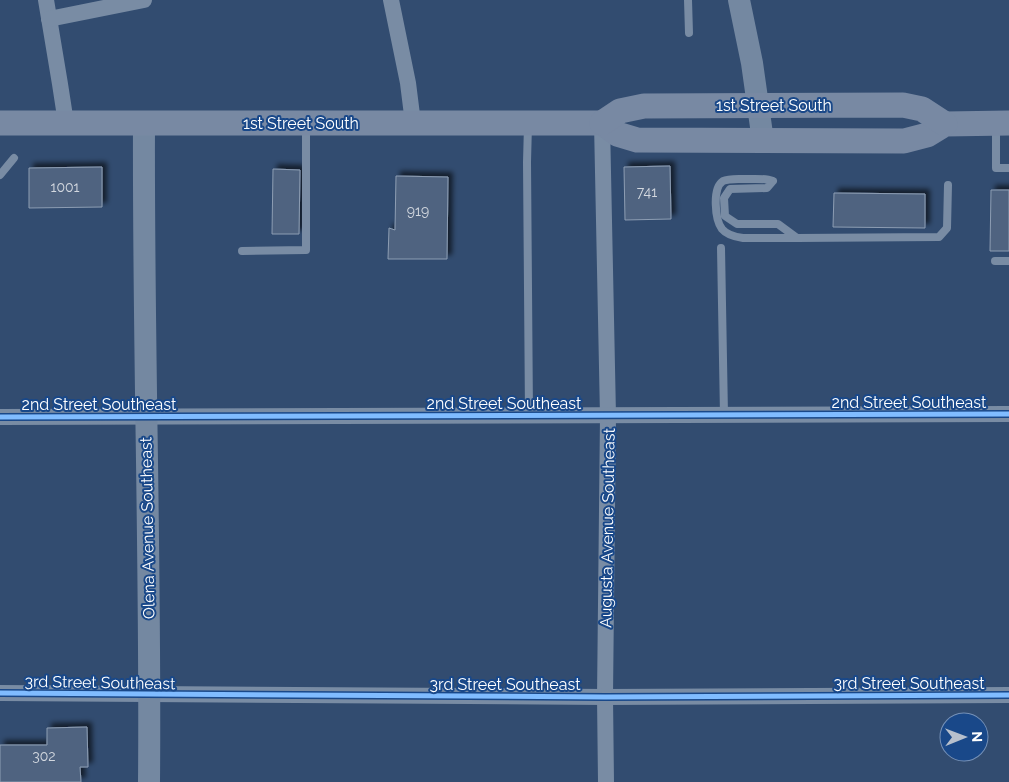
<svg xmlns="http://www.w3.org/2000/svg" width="1009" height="782" font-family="Raleway,sans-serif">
<defs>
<filter id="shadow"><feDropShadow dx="4.5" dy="-4.5" stdDeviation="2.5" flood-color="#0009"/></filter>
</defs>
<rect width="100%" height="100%" fill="#324c70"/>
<g fill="#4f6480" stroke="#8d9db3" filter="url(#shadow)">
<path d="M670 166 671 219 625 220 624 167Z"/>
<path d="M102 167V207L29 208V168Z"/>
<path d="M273 169 300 170 299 234H272Z"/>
<path d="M396 176 448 177 447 259H388L389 228 395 230Z"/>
<path d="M991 190H1009V251H990Z"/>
<path d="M834 193 925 194V228L833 227Z"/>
<path d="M87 727 88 767H80L81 782H0V745H47V728Z"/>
</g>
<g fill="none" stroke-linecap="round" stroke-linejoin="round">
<g stroke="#798ca4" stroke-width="8">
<path d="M688 0 689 33"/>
<path d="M528 125 527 162 529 415"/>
<path d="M996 127V168H1009"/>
<path d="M0 175 14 158"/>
<path d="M797 238H743C735 237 727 235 722 229 715 220 712 188 723 181 729 178 740 179 746 179 756 179 765 178 773 181L767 188 730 189 724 198 725 216 737 224H778L797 238 939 237 947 228 948 185"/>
<path d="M721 248 724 415"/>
<path d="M242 251 306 250V126"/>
<path d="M995 261H1009"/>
</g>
<g stroke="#798ca4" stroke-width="16">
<path d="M46 0 60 84 66 123"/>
<path d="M391 0 408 83 413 123"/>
<path d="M49 19 144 0"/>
<path d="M602 123 608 416 605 697 606 782"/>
<path d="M0 417 1009 414"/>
<path d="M0 693 605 697 1009 695"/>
</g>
<g stroke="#7488a1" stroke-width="22">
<path d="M739 0 752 63 763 141"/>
<path d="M144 123C143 343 151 562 149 782"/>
</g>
<g stroke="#7889a3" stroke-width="25">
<path d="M0 123H602L617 134 637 140 904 141 927 135 945 124 1009 123"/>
<path d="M602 123 620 111 644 106 903 105 922 109 945 124"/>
</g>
<g stroke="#194889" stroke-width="8">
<g id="cycleway">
<path d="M0 417 1009 414"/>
<path d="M0 693 605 697 1009 695"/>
</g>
</g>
<use href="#cycleway" stroke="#80bcff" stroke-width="5"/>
</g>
<g text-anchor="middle" stroke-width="4" stroke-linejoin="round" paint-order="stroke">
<g font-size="14" fill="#d3d8df">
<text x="65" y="192">1001</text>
<text x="647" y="197">741</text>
<text x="418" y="216">919</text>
<text x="44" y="761">302</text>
</g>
<g font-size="16" fill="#fff" stroke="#194889">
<text x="774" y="111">1st Street South</text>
<text x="301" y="129">1st Street South</text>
<text x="909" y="408">2nd Street Southeast</text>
<text x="504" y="409">2nd Street Southeast</text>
<text x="99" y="410">2nd Street Southeast</text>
<text transform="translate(147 528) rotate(-91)" y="6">Olena Avenue Southeast</text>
<text transform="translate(607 528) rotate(-89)" y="6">Augusta Avenue Southeast</text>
<text transform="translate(100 682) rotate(1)" y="6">3rd Street Southeast</text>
<text x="909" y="689">3rd Street Southeast</text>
<text x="505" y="690">3rd Street Southeast</text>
</g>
</g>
<g transform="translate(964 737) rotate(89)"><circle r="24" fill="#194889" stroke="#7591b8"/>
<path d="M0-4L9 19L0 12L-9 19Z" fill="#b7c0cd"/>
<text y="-8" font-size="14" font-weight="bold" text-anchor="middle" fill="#ffffff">N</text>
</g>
</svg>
